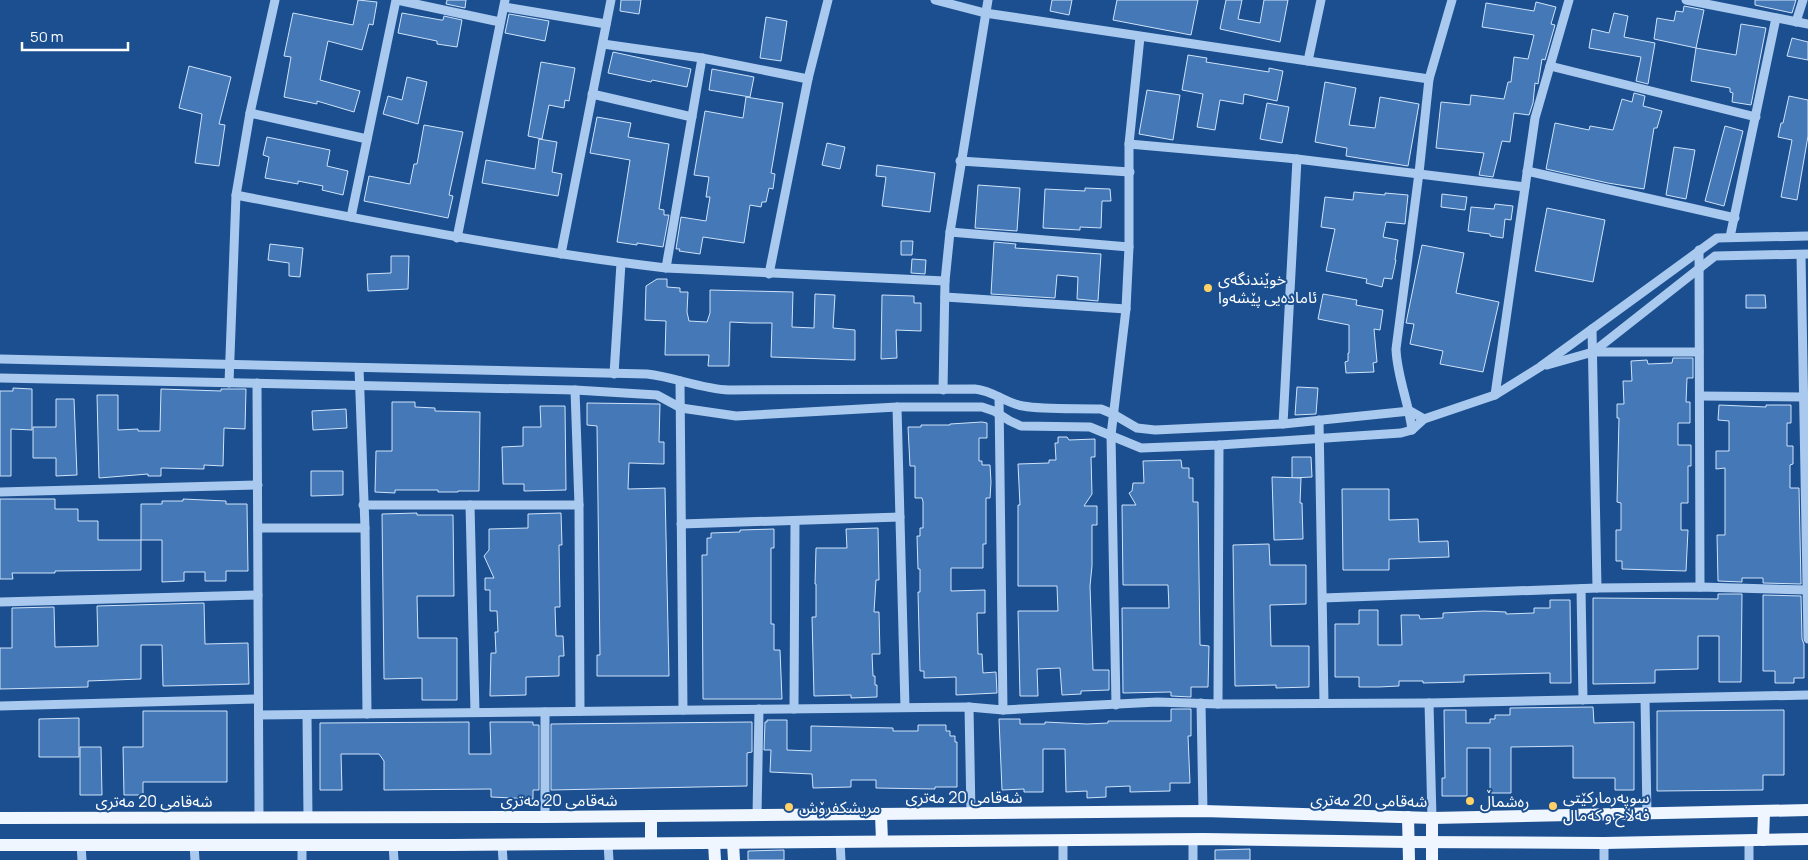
<svg xmlns="http://www.w3.org/2000/svg" width="1808" height="860" font-family="Manrope,'Noto Sans Arabic',sans-serif">
<rect width="100%" height="100%" fill="#1b4f8f"/>
<g fill="#4478b7" stroke="#cfe3fa">
<path d="M358 0 377 2 373 25 369 24 362 50 328 41 320 80 360 91 354 112 317 101V104L284 97 291 57 284 56 293 13 353 25Z"/>
<path d="M447 0H466L465 8 446 4Z"/>
<path d="M621 0H641L639 14 620 11Z"/>
<path d="M1052 0H1072L1069 15 1050 11Z"/>
<path d="M1117 0H1198L1191 35 1113 20Z"/>
<path d="M1226 0H1242L1238 19 1260 23 1264 0H1288L1280 42 1220 29Z"/>
<path d="M1755 0H1796L1792 13 1755 5Z"/>
<path d="M1536 2 1556 7 1551 24 1555 25 1545 60 1542 59 1538 84 1535 83 1533 103 1529 115 1514 113 1510 142 1502 141 1493 177 1479 175 1484 153 1436 148 1441 102 1470 105 1471 95 1504 99 1508 82H1511L1514 57 1528 59 1534 35 1482 27 1486 3 1534 11Z"/>
<path d="M1684 6 1704 10 1696 48 1736 55 1741 24 1766 28 1751 105 1732 102 1733 93 1730 92V88L1691 81 1696 48 1654 39 1657 18 1674 21 1676 11 1683 12Z"/>
<path d="M402 13 441 20H443L444 16 462 20 457 47 437 44V41L398 33Z"/>
<path d="M1614 13 1628 16 1624 37 1655 43 1648 84 1636 81 1641 57 1589 48 1592 29 1609 33Z"/>
<path d="M509 14 549 21 545 41 505 33Z"/>
<path d="M766 17 787 21 781 61 760 58Z"/>
<path d="M1792 38 1808 42V60L1787 56Z"/>
<path d="M613 52 691 69 687 87 652 80 651 82 608 73Z"/>
<path d="M1188 55 1207 58 1206 62 1269 72V68L1283 71 1277 101 1244 94 1243 104 1220 100 1215 130 1197 127 1203 94 1182 90Z"/>
<path d="M541 62 575 68 569 101 565 100 564 108 549 105 542 139 528 136Z"/>
<path d="M189 66 231 77 219 124 225 125 219 166 195 163 202 114 179 108Z"/>
<path d="M712 69 754 77 750 97 709 90Z"/>
<path d="M407 77 427 82 418 124 383 114 388 96 402 100Z"/>
<path d="M1325 82 1356 88 1349 125 1375 128 1380 97 1419 104 1408 166 1346 156 1347 148 1315 142Z"/>
<path d="M1147 90 1180 95 1173 140 1139 134Z"/>
<path d="M1634 93 1645 96 1643 106 1662 111 1657 128H1654L1644 189 1608 183 1546 169 1555 123 1589 130 1590 126 1613 130 1622 99 1632 102Z"/>
<path d="M1789 96 1808 100V136L1797 200 1781 197 1792 140 1778 137 1781 123H1783Z"/>
<path d="M746 97 783 103 771 173 775 174 773 189 769 188 766 202H762L761 207 750 205 744 243 703 237 700 254 679 251 680 249H676L681 217 706 221 710 197H706L709 177 694 175 705 111 743 118Z"/>
<path d="M1267 103 1289 107 1282 143 1260 139Z"/>
<path d="M597 117 631 123 628 137 669 144 659 209 664 210V215H669L663 247 637 243V245L617 242 630 160 590 153Z"/>
<path d="M424 125 463 132 449 195 453 196 448 218 364 201 369 176 410 184 414 164H417Z"/>
<path d="M1725 126 1743 131 1724 206 1705 201Z"/>
<path d="M267 137 330 150 327 166 348 171 343 195 322 190 323 186 298 181V184L265 178 269 157 263 155Z"/>
<path d="M539 139 557 142 552 172 562 174 558 196 482 183 486 160 535 169Z"/>
<path d="M827 143 845 147 840 169 822 165Z"/>
<path d="M1674 147 1695 150 1686 199 1666 195Z"/>
<path d="M877 165 935 173 930 212 882 206 886 177 876 176Z"/>
<path d="M978 185 1020 188 1017 231 975 228Z"/>
<path d="M1085 188 1110 189 1111 201H1102L1101 228 1080 227V230L1043 228 1045 189 1085 191Z"/>
<path d="M1354 192 1385 195V193L1408 195 1405 224 1386 222 1383 237 1398 240 1395 260H1396L1392 279 1384 278 1382 287 1366 283 1367 279 1326 271 1335 229 1321 227 1325 197 1353 200Z"/>
<path d="M1442 194 1467 197 1465 210 1441 207Z"/>
<path d="M1495 204 1513 206 1511 220 1505 219 1503 238 1490 236V234L1468 231 1471 207 1494 209Z"/>
<path d="M1547 208 1605 220 1593 282 1535 271Z"/>
<path d="M901 241H913L912 255H901Z"/>
<path d="M994 242 1016 244 1015 248 1101 254 1098 301 1077 299 1078 277 1057 275 1055 298 991 294Z"/>
<path d="M270 244 303 248 300 277 289 276V263L268 260Z"/>
<path d="M1422 245 1464 253 1456 293 1499 302 1483 372 1440 364 1443 351 1410 344 1414 324 1406 323Z"/>
<path d="M391 256H409L408 289 368 291 367 274 391 273Z"/>
<path d="M912 259 926 260 925 274 911 273Z"/>
<path d="M657 279H667V287L680 288V292H688L687 312 689 321 707 322 710 313V290L793 292 792 327 814 328 815 294 835 295 833 328 855 330V360L771 357 772 323H751L730 322 729 366H708L709 355H665L666 321 645 320 646 286Z"/>
<path d="M1323 294 1357 300 1356 305 1383 310 1380 330 1374 329 1377 362 1373 363 1374 372 1346 373 1345 362 1348 361V353H1349V325L1318 319Z"/>
<path d="M882 295 914 296V303H921V331L896 330 897 358 881 359Z"/>
<path d="M1746 295H1765L1766 308H1746Z"/>
<path d="M1673 358H1693V378H1687L1686 402H1690V423H1678V445H1691V466H1688V503H1681V530H1688L1686 571 1622 569V561H1616V530H1621V503L1617 502 1619 418H1617V404H1624L1623 381H1632L1631 361 1647 360 1648 364 1672 363Z"/>
<path d="M1297 387 1318 388 1316 414 1295 415Z"/>
<path d="M13 388 32 389V430L11 429V476H0V391H13Z"/>
<path d="M161 389 221 391V389H246L245 429 224 428 223 466 204 465V469L161 468V476H148V474L99 478 97 395H118V430L138 429V431H160Z"/>
<path d="M56 399H74L77 475 56 476V458H33V427H56Z"/>
<path d="M392 402H415V407L435 408V411L480 412 479 491H458V492H438V490H395V493L375 492 376 451H392Z"/>
<path d="M587 403 660 404 659 442H664V464L629 463 628 489 665 488 669 676H597V655H600L597 426 587 425Z"/>
<path d="M1719 405 1766 407V405H1791V423H1787V446H1793V464L1790 465V488H1799L1801 584 1763 583V578H1742V582L1718 581 1717 535H1725V468L1716 469V451H1729V421L1718 420Z"/>
<path d="M540 406H565L566 490 524 491V484H503L502 447 523 446V427H541Z"/>
<path d="M346 409 347 428 313 430 312 411Z"/>
<path d="M982 422 987 423V438H979V461H982V465H990L991 482 990 498H986V544H983V568H951V591L985 590V613H977L978 654H982L983 673 996 672 997 693 956 695V677L924 678V671H920L918 592H920V569H918L917 536H920V528H923V502L922 498H915V466H910L908 427H921V425H950V424Z"/>
<path d="M1058 437H1067L1069 440 1095 439V457H1091L1092 494 1084 506H1097V525H1092V566L1090 586 1093 670H1109V690L1081 691V694L1062 695 1060 668 1037 669 1038 696H1020L1018 611H1058L1057 586H1018V505H1020L1018 464 1049 463V460H1056L1055 443H1058Z"/>
<path d="M1292 457H1311L1312 477 1292 478Z"/>
<path d="M1181 460 1182 468H1189V478H1193V502H1198L1200 645 1209 646 1208 687H1191V697L1171 696V692L1123 693 1122 608H1169L1168 585H1123L1122 505H1136L1129 493 1132 491 1133 483H1144L1143 461Z"/>
<path d="M311 471H343V495L311 496Z"/>
<path d="M1272 477 1301 478 1300 503H1302L1303 539 1274 540Z"/>
<path d="M1342 489H1389V520L1418 519 1419 542 1448 541 1449 557 1389 559V570H1343Z"/>
<path d="M0 499H55V509H78V521H98V540H141V570L55 571V573H12L13 579H0Z"/>
<path d="M183 499 226 501V504H247L248 571H226V581H205V572H184V581L162 582V540H141V504H162V501H183Z"/>
<path d="M417 513V515H453L454 596H417L418 638H457V700H422V678L384 679 382 514Z"/>
<path d="M561 513 562 545H559L560 607H555L556 636H563L564 656H559V676L526 677V695L490 696 491 653H496L495 632H498L497 611H490V590H485V578H494L484 556 489 550V529L528 528V514Z"/>
<path d="M878 528 879 580H876L874 612H879L880 654H872L873 676H875V685H877V697L851 698V695L814 696 812 617H816V584H815L816 548H847L846 529Z"/>
<path d="M774 529V548H771V624H774V650H780L782 699H703L702 555H707V538H711V533L740 532V530Z"/>
<path d="M1269 544 1270 565H1306V604L1270 605 1271 646H1309V687L1276 688V685L1235 686 1233 545Z"/>
<path d="M1718 594H1742L1741 682H1719V636H1698V669L1655 670V683L1593 684V598L1718 599Z"/>
<path d="M1763 595 1801 596 1802 639 1804 644V678H1794V683H1775V671H1763Z"/>
<path d="M1550 600H1570L1571 683H1550V673L1464 675V682L1423 683V681H1399V686L1379 687H1359V677H1335V624H1359V610H1378V645H1402L1401 615H1419L1420 619 1443 618V613L1484 611 1506 612V614L1534 613V608H1550Z"/>
<path d="M204 603 205 644 248 643 249 684 163 686 162 645H141V679L88 681V687L0 689V648H12V608L54 607 55 647 98 646 97 606Z"/>
<path d="M1593 707 1594 723 1634 722V790H1615V778H1573V746L1511 747V793H1490V748H1467V796H1442V778H1445L1444 710H1466V723H1490V719H1495V715H1510V708Z"/>
<path d="M1171 709H1191V736H1188L1190 783H1170V791L1130 792V786L1106 787V797L1087 798V791L1066 792 1065 749H1043V792H1024V789L1002 790 999 719H1020V724H1045V722L1087 724 1108 723V721H1171Z"/>
<path d="M1784 710V775H1763V790L1657 791V711Z"/>
<path d="M143 711H227V782H143V795H124L123 747H143Z"/>
<path d="M79 718V757H39V719Z"/>
<path d="M767 720H787V750L811 751V726L893 728V731H918V725H946V731H950V736H955V742H957V787H935V789L876 788V780H851V787L813 788 812 774 770 772 771 750H764L765 722H767Z"/>
<path d="M469 722V754H491L490 722H533V725H539V790H533V799L491 797V789L384 790V761L379 754H341L342 790H320V723Z"/>
<path d="M752 722V752L747 753V786L551 790V724Z"/>
<path d="M80 747H101L102 795H80Z"/>
<path d="M1250 849V860H1215V850Z"/>
<path d="M784 850V860H748V851Z"/>
</g>
<g fill="none" stroke-linecap="round" stroke-linejoin="round">
<g stroke="#a9c9ee" stroke-width="9">
<path d="M397 0 500 22"/>
<path d="M935 0 985 13 1429 79"/>
<path d="M1686 0 1808 24"/>
<path d="M504 7 606 24"/>
<path d="M1796 22 1803 0"/>
<path d="M603 44 702 58 808 79"/>
<path d="M1308 61 1321 0"/>
<path d="M1550 66 1756 117"/>
<path d="M592 94 692 117"/>
<path d="M250 113 367 139"/>
<path d="M1129 144 1297 159 1525 187"/>
<path d="M960 161 1130 172"/>
<path d="M1527 171 1735 218"/>
<path d="M236 195C379 223 522 251 666 268L945 281"/>
<path d="M351 217 396 0"/>
<path d="M950 232 1129 247"/>
<path d="M1730 237 1776 18"/>
<path d="M457 238 505 0"/>
<path d="M1699 250 1700 587"/>
<path d="M561 254 611 0"/>
<path d="M1801 255 1808 639"/>
<path d="M666 268 702 58"/>
<path d="M769 274 808 79 828 0"/>
<path d="M945 297 1126 309"/>
<path d="M1592 329 1597 588"/>
<path d="M1593 352H1699"/>
<path d="M0 359 647 374C675 377 701 389 729 390L975 389C994 391 1005 403 1023 406 1046 410 1077 408 1101 409L1113 414 1137 428 1155 430 1283 424 1410 411 1424 419"/>
<path d="M1547 365 1593 352 1715 256 1808 254"/>
<path d="M359 368 365 528 367 714"/>
<path d="M614 374 621 263"/>
<path d="M0 378 575 390 657 395 681 408 736 416 897 407H982L994 411 1010 421 1021 426 1090 427 1141 448 1219 445 1401 433 1412 430 1424 419 1495 395 1540 367 1717 238 1808 236"/>
<path d="M680 381 683 710"/>
<path d="M229 383 236 195 250 113 275 0"/>
<path d="M257 383 259 818"/>
<path d="M575 390 579 505 580 711"/>
<path d="M943 390 945 281 950 232 988 0"/>
<path d="M1495 395 1535 118 1569 0"/>
<path d="M1700 396 1804 397"/>
<path d="M999 397 1003 710"/>
<path d="M897 407 905 707"/>
<path d="M1319 420 1324 703"/>
<path d="M1283 424 1297 159"/>
<path d="M1412 430C1409 403 1397 377 1396 349L1419 173 1429 79 1452 0"/>
<path d="M0 492 258 485"/>
<path d="M363 505H579"/>
<path d="M470 505 475 712"/>
<path d="M681 524 900 517"/>
<path d="M258 528H365"/>
<path d="M1581 589 1583 700"/>
<path d="M1323 598 1597 588 1700 587 1807 590"/>
<path d="M0 602 258 595"/>
<path d="M1645 699 1647 814"/>
<path d="M1201 703 1203 811"/>
<path d="M1429 703 1432 818"/>
<path d="M1218 704 1219 445"/>
<path d="M1116 705 1111 435 1126 309 1129 247V144L1140 37"/>
<path d="M0 706 258 699"/>
<path d="M969 707 971 813"/>
<path d="M794 709 795 521"/>
<path d="M259 715 969 707 1003 710 1157 702 1218 704 1429 703 1808 695"/>
<path d="M307 715 308 818"/>
<path d="M757 815 759 709"/>
<path d="M545 817V712"/>
<path d="M1193 839V860"/>
<path d="M1063 840V860"/>
<path d="M1749 840V860"/>
<path d="M840 842 841 860"/>
<path d="M608 844 609 860"/>
<path d="M81 845 82 860"/>
<path d="M194 845 195 860"/>
<path d="M302 845V860"/>
<path d="M393 845 394 860"/>
<path d="M502 845 503 860"/>
<path d="M1604 860V843"/>
</g>
<g stroke="#f0f6ff" stroke-width="12">
<path d="M881 814 882 841"/>
<path d="M651 816V843"/>
<path d="M1408 817 1409 860"/>
<path d="M0 818 545 817 1203 811 1432 818 1808 810"/>
<path d="M1432 818V860"/>
<path d="M1763 840 1764 812"/>
<path d="M714 843 715 860"/>
<path d="M733 843 734 860"/>
<path d="M0 845H451L1203 839 1408 842 1604 843 1808 839"/>
</g>
</g>
<g fill="#ffd166" stroke="#1b4f8f" stroke-width="2">
<circle cx="1208" cy="288" r="5"/>
<circle cx="1470" cy="801" r="5"/>
<circle cx="1553" cy="806" r="5"/>
<circle cx="789" cy="807" r="5"/>
</g>
<g text-anchor="middle" stroke-width="4" stroke-linejoin="round" paint-order="stroke">
<g font-size="16" fill="#fff" stroke="#1b4f8f" text-anchor="start">
<text x="1218" y="285">خوێندنگەی<tspan x="1218" dy="18">ئامادەیی پێشەوا</tspan></text>
<text x="1563" y="803">سوپەرمارکێتی<tspan x="1563" dy="18">فەلاح و کەمال</tspan></text>
<text x="1480" y="807">رەشماڵ</text>
<text x="799" y="813">مریشکفرۆش</text>
</g>
<g font-size="16" fill="#fff" stroke="#1b4f8f">
<text x="964" y="803">شەقامی 20 مەتری</text>
<text x="559" y="806">شەقامی 20 مەتری</text>
<text transform="translate(1369 800) rotate(1)" y="6">شەقامی 20 مەتری</text>
<text x="154" y="807">شەقامی 20 مەتری</text>
</g>
</g>
<path d="M22 42v8h106v-8" fill="none" stroke="#ffffff" stroke-width="2.5"/>
<text x="30" y="42" font-size="15" fill="#ffffff" stroke="#1b4f8f" stroke-width="4" paint-order="stroke">50 m</text>
</svg>
